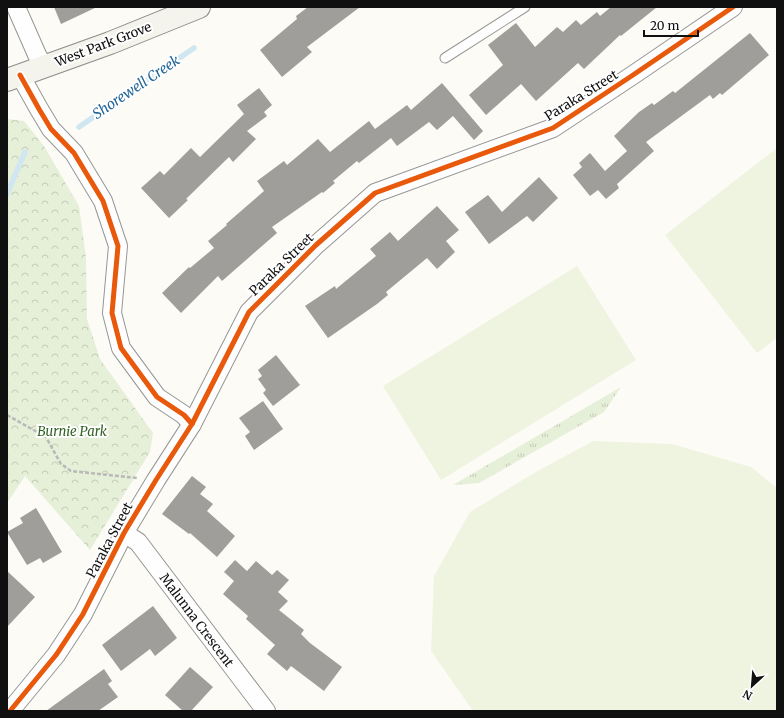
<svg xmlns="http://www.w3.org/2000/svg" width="784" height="718" font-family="Merriweather,serif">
<defs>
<pattern id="grass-tufts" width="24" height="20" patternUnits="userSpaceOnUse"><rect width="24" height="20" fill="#e6efd8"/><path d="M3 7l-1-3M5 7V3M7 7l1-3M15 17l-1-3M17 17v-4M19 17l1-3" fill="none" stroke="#c4ccb8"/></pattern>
<pattern id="park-crowns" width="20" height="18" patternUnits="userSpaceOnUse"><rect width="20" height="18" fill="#e6efd8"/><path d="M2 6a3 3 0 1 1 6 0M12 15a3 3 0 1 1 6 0" fill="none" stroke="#c4ccb8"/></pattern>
</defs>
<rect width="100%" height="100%" fill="#fcfbf6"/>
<path fill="url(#grass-tufts)" d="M621 387 604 412 479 483 453 485Z"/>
<path fill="url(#park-crowns)" d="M7 119 24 121 44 146 79 206 86 257 87 319 100 359 153 433 150 452 90 550 25 476 7 503Z"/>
<g fill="#eff4e1">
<path d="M777 148V338L757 353 665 235Z"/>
<path d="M577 266 636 360 441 480 383 386Z"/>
<path d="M593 441 672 444 751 467 777 488V711H473L431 651 434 576 470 512 534 473Z"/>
</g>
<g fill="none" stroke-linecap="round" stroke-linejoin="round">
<g stroke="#d0e7f2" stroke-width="5.5">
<path d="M79 127 194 48"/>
<path d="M7 194 25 152"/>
</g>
</g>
<g fill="#a09e9b">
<path d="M54 7H97L61 24Z"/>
<path d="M308 7H360L307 47 312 52 282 77 260 50 297 19 296 16Z"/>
<path d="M611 7H657L621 36 620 35 584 69 578 63 536 101 521 84 486 115 469 95 503 65 488 45 516 23 535 47 557 27 563 32 576 20 581 25 597 12 600 16Z"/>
<path d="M750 33 769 55 722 95 720 93 713 99 710 95 646 142 654 151 617 184 619 188 606 199 598 190 590 196 573 175 582 167 579 163 590 153 605 171 627 151 614 136 639 112 652 103 654 105 673 91 675 93Z"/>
<path d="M442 83 483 131 474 140 453 116 437 130 429 122 397 146 391 138 359 163 357 161 333 181 335 183 323 193 322 192 272 227 277 233 222 281 218 276 181 313 162 293 189 267 190 268 214 248 208 241 227 225 226 224 264 191 257 181 284 161 287 165 318 139 330 152 369 121 375 129 407 105 411 110Z"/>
<path d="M259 88 272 105 264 112 267 116 247 131 256 139 233 162 229 157 186 199 188 200 169 218 141 188 160 171 164 175 191 148 200 157 244 114 237 105Z"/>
<path d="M539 177 558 198 533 222 527 216 489 244 465 212 488 195 502 212Z"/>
<path d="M437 206 459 230 446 241 455 252 437 269 427 258 386 292 388 295 377 304 328 338 305 306 335 286 336 289 376 256 370 249 390 232 398 241Z"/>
<path d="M276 355 300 385 273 406 263 393 266 390 258 379 262 376 258 370Z"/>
<path d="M263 401 283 429 254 450 245 436 250 432 239 418Z"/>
<path d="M192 476 206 487 200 494 213 504 207 511 235 536 217 557 190 533 189 534 162 514Z"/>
<path d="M36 508 62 552 43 563 40 558 27 565 7 532 23 523 20 518Z"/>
<path d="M235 560 247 571 256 561 272 575 277 570 289 580 278 592 288 601 279 610 304 630 301 634 310 643 342 667 324 691 291 666 287 671 267 654 275 645 246 619 248 616 223 594 234 581 224 572Z"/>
<path d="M7 571 35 597 7 627Z"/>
<path d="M153 606 177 638 155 656 150 649 121 671 102 645Z"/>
<path d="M190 667 213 687 191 711H183L165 695Z"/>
<path d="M104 669 112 681 108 684 118 697 98 711H46Z"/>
</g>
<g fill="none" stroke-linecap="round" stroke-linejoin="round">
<g stroke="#969694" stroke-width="11">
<path id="lane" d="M445 58 525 7"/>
</g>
<g stroke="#969694" stroke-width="20">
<g id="street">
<path d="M16 7 38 57 45 66"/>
<path d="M20 75 39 109 51 129 74 153 103 201 118 246 112 313 121 348 157 397 184 415 192 424"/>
<path d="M124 533 138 542 266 711"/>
<path d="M10 711 56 655 83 614 124 533 156 480 192 424 249 312 316 245 375 193 553 128 633 75 733 7"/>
</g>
</g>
<g stroke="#8d8c8a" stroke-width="24">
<path id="secondary" d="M7 80 110 43 199 7"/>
</g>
<path stroke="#b9b9b8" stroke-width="2.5" stroke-dasharray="4 2" stroke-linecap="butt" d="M7 415 46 437 61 464 71 471 137 478"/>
<use href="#lane" stroke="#fffefe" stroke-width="9"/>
<use href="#street" stroke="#fffefe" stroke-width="18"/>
<use href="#secondary" stroke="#f4f3ec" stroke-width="22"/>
<g stroke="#fff" stroke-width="8">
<g id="cycleway">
<path d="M20 75 39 109 51 129 74 153 103 201 118 246 112 313 121 348 157 397 184 415 192 424"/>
<path d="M10 711 56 655 83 614 124 533 156 480 192 424 249 312 316 245 375 193 553 128 633 75 733 7"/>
</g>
</g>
<use href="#cycleway" stroke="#e8590c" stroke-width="5"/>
</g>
<g text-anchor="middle" stroke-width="4" stroke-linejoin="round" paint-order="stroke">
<g font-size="13" fill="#101010" stroke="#fff">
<text transform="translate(103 44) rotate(-21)" y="5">West Park Grove</text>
<text transform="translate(581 95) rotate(-32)" y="5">Paraka Street</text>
<text transform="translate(281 264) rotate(-44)" y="5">Paraka Street</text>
<text transform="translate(109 540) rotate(-62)" y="5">Paraka Street</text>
<text transform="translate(197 620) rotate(53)" y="5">Malunna Crescent</text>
</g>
<g font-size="13" font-style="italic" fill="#336325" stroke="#fff">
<text x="72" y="436">Burnie Park</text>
</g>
<g font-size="14" font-style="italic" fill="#236798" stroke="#fff">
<text transform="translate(136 87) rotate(-34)" y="5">Shorewell Creek</text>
</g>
</g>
<rect width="784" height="718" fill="none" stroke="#101010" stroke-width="16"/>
<g transform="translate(752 686) rotate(206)" stroke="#ffffff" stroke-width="3" paint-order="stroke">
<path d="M0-3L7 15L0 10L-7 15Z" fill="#101010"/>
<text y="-6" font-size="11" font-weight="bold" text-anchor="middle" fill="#101010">N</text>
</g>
<path d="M644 30v6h54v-6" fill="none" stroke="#101010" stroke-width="2"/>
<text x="650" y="30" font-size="12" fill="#101010" stroke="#ffffff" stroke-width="3" paint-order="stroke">20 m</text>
</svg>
